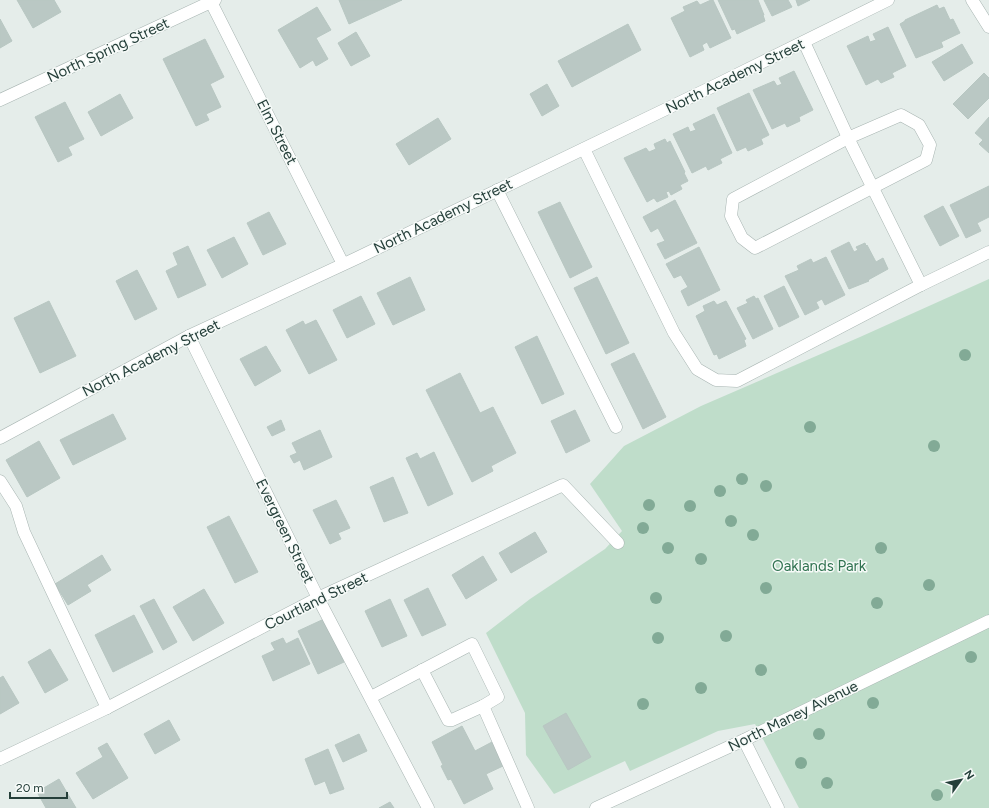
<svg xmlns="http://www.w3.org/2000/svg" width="989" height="808" font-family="Figtree,sans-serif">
<rect width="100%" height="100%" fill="#e5edea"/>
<path fill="#bfddca" d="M989 279V808H799L755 724 718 731 630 771 625 761 554 794 526 755 525 713 486 633 530 599 605 549 622 531 590 484 624 446 701 406 860 337Z"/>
<g fill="#bac8c4" stroke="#b8c7c2">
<path d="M17 0H54L61 12 33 28Z"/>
<path d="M339 0H402L349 24Z"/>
<path d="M711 0H713L731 38 710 48 707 42 702 45 704 50 690 57 671 18 685 11 683 7 697 1 700 5Z"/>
<path d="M718 0H758L764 15H763L765 21 737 34 735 29 732 30Z"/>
<path d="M764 0H788L792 7 772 16Z"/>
<path d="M796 0H810L798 6Z"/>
<path d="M937 5 939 9 944 7 950 20 953 19 960 33 941 42 943 47 916 58 900 24 905 21V20Z"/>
<path d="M317 7 331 30 316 38 328 59 316 66 313 60 300 68 278 30Z"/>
<path d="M0 19 12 41 0 48Z"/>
<path d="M628 24 641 50 572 87 558 61Z"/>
<path d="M888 27 906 66 892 73 894 77 881 83 878 79 866 85 847 46 868 36 870 42 876 40 873 34Z"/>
<path d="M356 32 370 56 351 66 338 43Z"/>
<path d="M205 39 224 77 210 84 221 107 206 114 209 120 196 126 163 59Z"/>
<path d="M962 44 973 63 944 81 932 62Z"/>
<path d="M794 71 813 110 799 117 800 121 787 127 785 123 772 129 753 90 774 81 777 86 782 84 779 78Z"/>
<path d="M984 73 989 78V98L968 119 953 104Z"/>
<path d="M547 84 559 106 542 116 530 94Z"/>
<path d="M749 93 769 135 761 139 763 144 748 151 746 147 737 151 717 108Z"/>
<path d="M120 94 133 118 101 136 88 112Z"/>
<path d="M65 102 84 139 68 147 72 155 58 162 35 117Z"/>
<path d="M714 114 732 153 720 159 722 163 708 170 706 166 692 173 673 134 688 127 690 132 696 130 693 124Z"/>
<path d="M989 117V153L979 144 983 140 975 133Z"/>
<path d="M438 118 451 139 409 165 396 144Z"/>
<path d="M665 139 667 143 670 141 685 172 684 173 688 181 680 185 682 189 671 195 669 191 666 192 668 197 657 202 654 198 647 202 624 158 646 148 649 152 656 149 654 144Z"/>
<path d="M989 186V217L977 223 981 231 966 238 950 205Z"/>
<path d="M675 200 697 243 665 259 657 244 665 241 658 228 651 232 643 217Z"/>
<path d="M560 202 592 267 570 278 538 212Z"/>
<path d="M943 206 959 236 940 246 924 216Z"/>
<path d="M269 212 286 244 263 255 247 223Z"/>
<path d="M234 237 248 264 222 278 207 250Z"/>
<path d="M849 242 854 252 858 250 856 247 865 243 866 246 867 245 876 262 883 258 888 269 868 280 869 281 849 289 831 251Z"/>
<path d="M188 246 206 285 178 298 166 271 178 265 173 253Z"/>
<path d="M699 247 720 290 688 306 681 291 688 287 681 275 674 278 666 264Z"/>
<path d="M826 257 845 295 825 305 822 299 816 302 819 308 805 315 785 276 799 270 797 266 811 259 813 263Z"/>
<path d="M137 270 157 309 135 320 116 281Z"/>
<path d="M410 277 425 310 393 325 377 293Z"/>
<path d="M597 277 629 343 606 354 574 288Z"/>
<path d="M784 286 799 317 779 327 764 296Z"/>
<path d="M361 296 375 324 347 338 333 310Z"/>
<path d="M754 296 756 299 758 298 773 329 753 339 737 308 748 303 746 300Z"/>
<path d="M49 301 76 356 40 373 14 318Z"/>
<path d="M714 301 717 305 726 301 746 339 744 340 746 346 719 359 717 354 714 355 696 316 705 311 703 306Z"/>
<path d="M316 320 337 360 309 374 286 330 303 321 305 325Z"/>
<path d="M537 336 564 394 542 404 515 347Z"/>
<path d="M266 346 281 371 255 386 240 359Z"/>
<path d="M634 353 666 417 643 429 611 364Z"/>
<path d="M460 373 480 413 493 407 516 453 491 466 493 471 472 482 426 390Z"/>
<path d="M575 410 590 441 566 453 551 421Z"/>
<path d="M113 414 126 439 73 465 60 440Z"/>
<path d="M281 420 285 430 272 436 267 427Z"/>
<path d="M320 430 332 457 304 470 300 460 294 463 290 456 297 453 292 443Z"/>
<path d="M39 441 60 478 27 497 6 460Z"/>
<path d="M434 452 453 494 428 506 406 458 417 453 420 459Z"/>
<path d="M393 477 408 513 384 522 370 487Z"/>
<path d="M336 500 350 528 338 533 341 539 330 544 313 510Z"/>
<path d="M229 516 258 572 235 583 207 527Z"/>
<path d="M535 532 547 552 511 573 499 553Z"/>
<path d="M102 555 111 570 87 585 91 591 68 605 55 584Z"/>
<path d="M483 556 497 580 466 599 452 575Z"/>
<path d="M428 588 446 625 422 636 404 600Z"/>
<path d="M204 589 224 623 193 641 173 607Z"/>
<path d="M154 599 177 642 163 650 140 606Z"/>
<path d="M390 599 407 636 382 647 365 611Z"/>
<path d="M134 615 153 652 113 672 95 635Z"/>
<path d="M324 619 344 662 318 674 298 631Z"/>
<path d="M283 638 286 644 298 638 310 664 273 681 262 656 275 650 271 643Z"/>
<path d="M50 649 68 680 45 693 28 662Z"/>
<path d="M3 676 19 703 0 714V678Z"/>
<path d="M566 713 591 757 568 770 543 726Z"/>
<path d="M169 720 180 740 155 754 144 734Z"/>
<path d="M462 726 475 751 492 742 503 766 486 774 493 789 464 804 451 779 448 780 441 766 443 765 432 742Z"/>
<path d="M359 734 367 751 343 762 335 745Z"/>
<path d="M107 743 128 778 93 799 76 773 103 757 98 748Z"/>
<path d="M328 749 344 789 330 794 325 781 315 785 305 759Z"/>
<path d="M59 779 76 808H46L37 792Z"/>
<path d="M390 802 394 808H379Z"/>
</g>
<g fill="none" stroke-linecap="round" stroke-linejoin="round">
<g stroke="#a8b5b2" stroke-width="13">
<g id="minor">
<path d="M210 0 343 264"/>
<path d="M972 0 989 27"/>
<path d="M0 100 215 0"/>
<path d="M901 115 919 125 930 145 926 160 755 248 742 238 731 216 733 199 848 138Z"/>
<path d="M584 149 674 333 697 369 716 380 737 381 921 285 851 144 804 42"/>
<path d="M497 190 616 427"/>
<path d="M921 285 989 252"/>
<path d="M189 336 318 598 428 808"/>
<path d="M0 438 189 336 357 258 718 84 888 0"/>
<path d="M0 481 16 506 24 532 107 708"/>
<path d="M422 670 448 720H452L483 706"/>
<path d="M371 697 472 644 498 697 483 706 528 808"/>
<path d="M744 740 778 808"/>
<path d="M0 759 107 708 318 598 563 485 618 543"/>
<path d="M596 808 744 740 989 621"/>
</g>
</g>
<use href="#minor" stroke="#fff" stroke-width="12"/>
</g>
<g fill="#82aa96">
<circle cx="965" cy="355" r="6"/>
<circle cx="810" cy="427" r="6"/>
<circle cx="934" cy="446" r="6"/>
<circle cx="742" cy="479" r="6"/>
<circle cx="766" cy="486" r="6"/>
<circle cx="720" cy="491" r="6"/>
<circle cx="649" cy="505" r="6"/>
<circle cx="690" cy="506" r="6"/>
<circle cx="731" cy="521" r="6"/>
<circle cx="643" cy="528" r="6"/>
<circle cx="753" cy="535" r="6"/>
<circle cx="668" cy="548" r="6"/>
<circle cx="881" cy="548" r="6"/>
<circle cx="701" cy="559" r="6"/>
<circle cx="929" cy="585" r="6"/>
<circle cx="766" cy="588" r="6"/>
<circle cx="656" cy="598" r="6"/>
<circle cx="877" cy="603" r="6"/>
<circle cx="726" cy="636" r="6"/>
<circle cx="658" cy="638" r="6"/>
<circle cx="971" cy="657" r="6"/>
<circle cx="761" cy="670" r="6"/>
<circle cx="701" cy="688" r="6"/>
<circle cx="873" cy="703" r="6"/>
<circle cx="643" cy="704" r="6"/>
<circle cx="819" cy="734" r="6"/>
<circle cx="801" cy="763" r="6"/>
<circle cx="827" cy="783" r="6"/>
<circle cx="937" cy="795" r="6"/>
</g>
<g text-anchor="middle" stroke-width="3" stroke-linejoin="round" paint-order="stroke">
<g font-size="15" fill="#253f3a" stroke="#f6faf8">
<text transform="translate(108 50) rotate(-25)" y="5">North Spring Street</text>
<text transform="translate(735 76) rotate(-26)" y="5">North Academy Street</text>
<text transform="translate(277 132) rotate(63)" y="5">Elm Street</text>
<text transform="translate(443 216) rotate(-26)" y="5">North Academy Street</text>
<text transform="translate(151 358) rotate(-27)" y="5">North Academy Street</text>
<text transform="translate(285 531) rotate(64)" y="5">Evergreen Street</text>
<text transform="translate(316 601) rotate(-26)" y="5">Courtland Street</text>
<text transform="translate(793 716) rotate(-26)" y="5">North Maney Avenue</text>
</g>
<g font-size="15" fill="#317351" stroke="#f6faf8">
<text x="819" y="571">Oaklands Park</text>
</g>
</g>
<g transform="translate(961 780) rotate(57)" stroke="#f6faf8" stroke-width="3" paint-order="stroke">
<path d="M0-3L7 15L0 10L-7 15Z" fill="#253f3a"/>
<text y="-6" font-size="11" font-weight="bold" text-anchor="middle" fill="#253f3a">N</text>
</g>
<path d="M10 792v6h57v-6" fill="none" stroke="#253f3a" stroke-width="2"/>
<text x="16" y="792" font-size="12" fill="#253f3a" stroke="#f6faf8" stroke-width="3" paint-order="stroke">20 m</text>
</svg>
